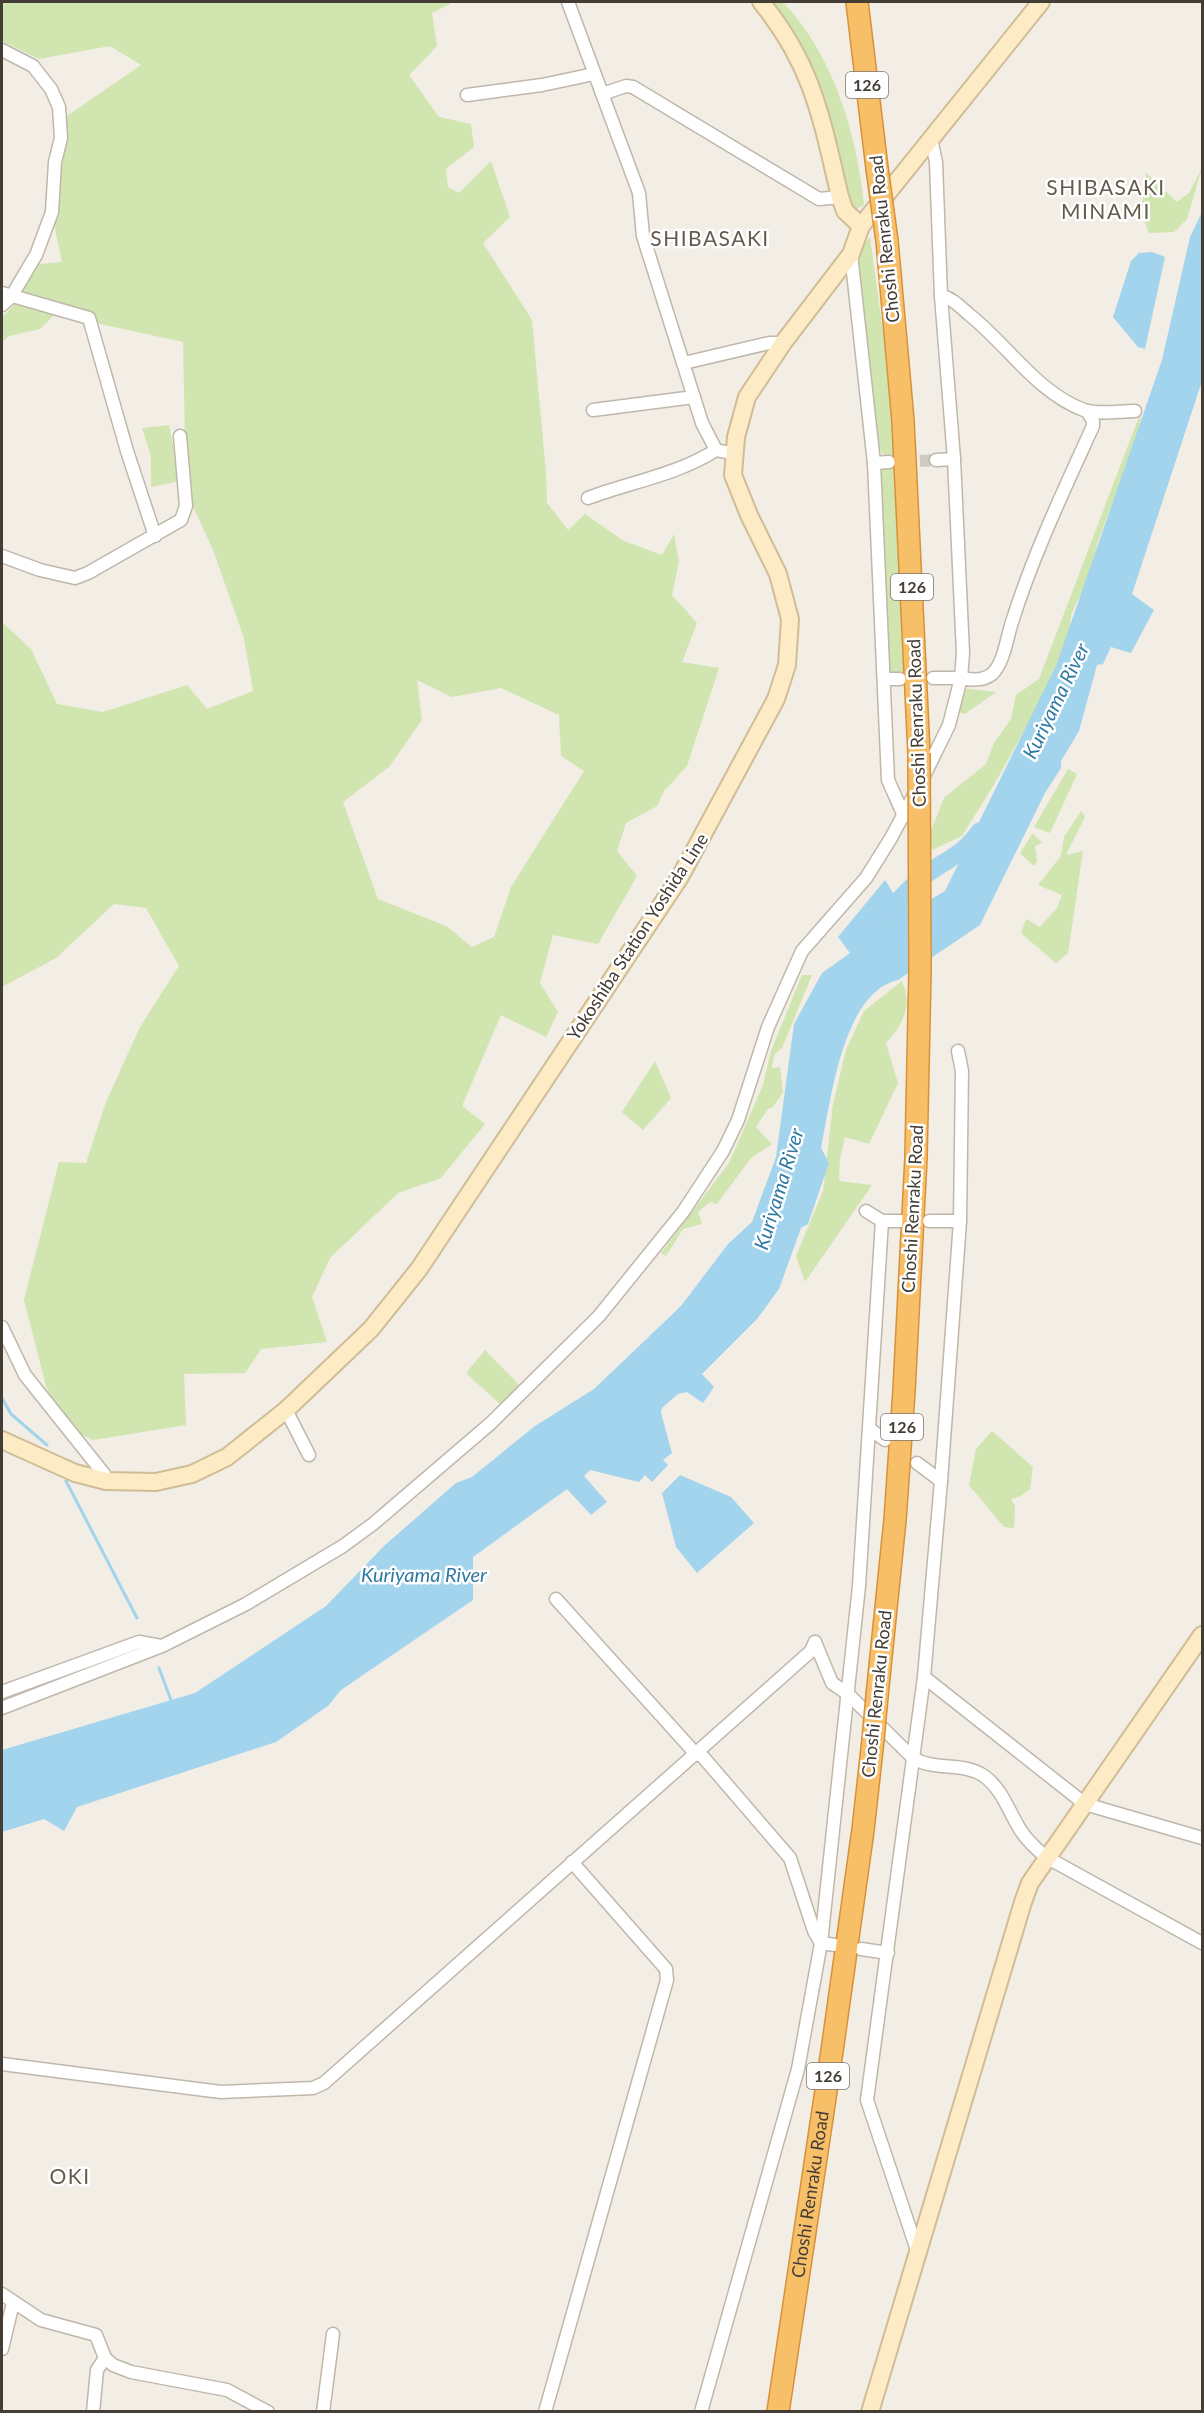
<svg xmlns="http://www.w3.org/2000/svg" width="1204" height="2413" font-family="Lato,sans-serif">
<rect width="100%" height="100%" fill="#f2ede5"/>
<g fill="#d0e5af" fill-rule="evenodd">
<path d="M2 2H454L432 13 437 46 409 75 439 117 471 124 474 147 446 169 448 187 459 193 491 161 510 217 483 243 532 320 546 473 547 503 568 530 585 514 624 541 662 555 674 534 679 562 672 595 697 623 682 662 719 668 687 766 664 791 657 806 626 823 617 851 637 876 598 944 553 935 540 983 558 1012 546 1037 501 1015 462 1106 485 1124 441 1178 398 1193 330 1258 312 1297 327 1342 261 1349 245 1373 184 1374 186 1425 93 1440 67 1428 46 1386 24 1300 59 1162 86 1163 106 1102 140 1027 179 966 146 908 114 904 56 958 2 987V622L31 649 57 704 103 712 187 685 207 709 253 691 244 638 213 550 186 491 183 342 55 314 40 329 9 336 2 342V317L14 305 39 264 62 262 54 224 67 116 141 65 110 46 39 59 2 41ZM417 680 452 697 501 688 559 715 561 756 584 771 511 887 494 937 472 947 446 926 378 899 343 802 389 767 422 720Z"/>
<path d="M769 2H783C834 57 856 131 864 205L856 209 848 199Z"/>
<path d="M1202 168 1187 219 1174 232 1149 233 1141 212 1146 173 1177 202 1189 193Z"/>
<path d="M870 237 894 414 896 457 890 458 882 453 875 441 856 255Z"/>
<path d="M1140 414 1141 418 1135 442 1097 544 1092 569 1071 615 1069 643 1050 684 995 783 962 836 932 850 929 836 944 798 986 764 994 743 1011 719 1016 695 1039 679Z"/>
<path d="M169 425 180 481 151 487V456L142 428Z"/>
<path d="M895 466 907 675 895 676 887 669 878 478 882 468Z"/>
<path d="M961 688 996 692 965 714 957 712Z"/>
<path d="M1068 769 1077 774 1050 833 1034 827Z"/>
<path d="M1081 811 1085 817 1066 855 1083 851 1068 953 1056 963 1021 933 1026 919 1040 927 1057 908 1062 895 1038 885 1061 856 1064 837Z"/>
<path d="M1033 833 1042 843 1035 846 1037 861 1034 866 1020 853Z"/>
<path d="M802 975H812L782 1048 774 1055 772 1068 780 1067 783 1092 773 1107 768 1109 756 1127 772 1144 751 1158 717 1204 710 1202 698 1212 702 1224 683 1229 666 1256 661 1253 729 1163 763 1085 771 1051Z"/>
<path d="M902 981C913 1005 903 1025 886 1043L898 1083 869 1144 845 1137 840 1159 839 1181 872 1185 805 1282 796 1256 823 1191 833 1104 846 1050 864 1011Z"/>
<path d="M655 1061 671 1098 643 1130 622 1112Z"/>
<path d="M485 1350 520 1386 503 1407 466 1373Z"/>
<path d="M992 1431 1033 1467 1030 1489 1019 1497 1011 1499 1015 1506 1014 1528 1004 1527 969 1485 976 1449Z"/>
</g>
<g fill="#a3d4ed">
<path d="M1202 212V381L1132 594 1154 610 1131 653 1111 647 1103 664 1097 665 1079 731 1061 761V768L1045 793 980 925 898 980C842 993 831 1101 821 1148L829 1163 808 1224 801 1228 779 1289 757 1319 702 1374 714 1387 703 1403 687 1392 678 1394 662 1408 661 1413 672 1453 663 1460 668 1465 652 1482 645 1475 639 1482 590 1470 584 1476 607 1502 591 1515 567 1489 473 1557V1600L341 1690 328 1706 276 1742 77 1807 64 1831 44 1819 2 1832V1750L195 1693 326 1606 385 1545 456 1483 472 1477 535 1426 594 1389 681 1306 728 1244 752 1222 776 1157 794 1024 822 973 850 953 838 937 885 880 900 904 918 907 945 891 1056 666 1162 360 1190 237Z"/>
<path d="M1152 252 1165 257 1145 349 1138 347 1113 317 1131 261 1139 253Z"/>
<path d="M680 1475 731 1497 754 1523 697 1573 676 1547 662 1493Z"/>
</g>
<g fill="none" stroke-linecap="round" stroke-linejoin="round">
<g stroke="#a3d4ed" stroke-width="3">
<path d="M2 1398 11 1414 47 1445"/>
<path d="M66 1481 137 1618"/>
<path d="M159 1668 172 1703"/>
</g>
<path stroke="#a3d4ed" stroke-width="18" d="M884 918C899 900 914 882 934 869 954 856 966 851 980 831"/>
<path stroke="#cfcac2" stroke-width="12" stroke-dasharray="12 6" stroke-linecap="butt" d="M902 462 936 460"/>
<g stroke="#c0b7ab" stroke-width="15">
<g id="street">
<path d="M568 2 639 193 643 236 702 423 716 450 735 454"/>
<path d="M2 50 33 66 51 89 59 107 61 138 55 162 52 212 36 255 11 297 2 305"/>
<path d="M602 94 626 86 633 87 819 199 840 197"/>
<path d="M467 95 542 85 594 74"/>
<path d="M931 139 936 162 941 296 954 459 963 653 961 678H933"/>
<path d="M851 254 874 463 888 780 904 816"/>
<path d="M2 293 89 318 127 451 155 536"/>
<path d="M941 296C953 298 961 308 971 316 1008 346 1038 393 1084 410 1099 415 1120 411 1135 411"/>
<path d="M684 363 769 343H783"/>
<path d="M593 410 694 397"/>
<path d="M936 460 954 459"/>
<path d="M874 463 889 462"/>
<path d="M588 498C630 482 677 475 716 450"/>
<path d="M2 556 40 570 75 578 88 573 181 520 186 506 180 436"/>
<path d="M885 679H900"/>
<path d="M923 778 949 725 961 678C972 680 983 681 992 674 1004 663 1007 637 1012 622 1033 555 1064 490 1093 426V421L1087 411"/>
<path d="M866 1211 882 1221H902"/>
<path d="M929 1221H960"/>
<path d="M2 1327 25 1375 104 1474 106 1481"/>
<path d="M286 1410 309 1455"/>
<path d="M870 1429 885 1440"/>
<path d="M917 1463 941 1481"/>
<path d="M556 1599 695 1753 703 1757 790 1858 814 1931 821 1943 835 1945"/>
<path d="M815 1642 832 1683 848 1694 912 1757C933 1772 963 1761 984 1776 1001 1788 1008 1809 1018 1826 1025 1839 1035 1848 1046 1857L1202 1943"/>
<path d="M924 1677 1085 1804 1202 1838"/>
<path d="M2 1692 139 1642 161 1646"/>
<path d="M2 1708 162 1646 246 1604 343 1546 373 1524 491 1423 599 1316 683 1212 723 1151 738 1120 768 1027 802 951 866 878 891 838 915 793"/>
<path d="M861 1949 888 1953"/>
<path d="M2 2064 221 2092 313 2088 324 2083 811 1651 815 1642"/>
<path d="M918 2253 867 2100 924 1677 941 1481 960 1221 962 1071 958 1051"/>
<path d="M2 2294 41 2320 96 2335 105 2358 113 2365 131 2372 227 2390 268 2412"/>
<path d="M2 2349 13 2303"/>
<path d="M93 2412 97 2370 105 2358"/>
<path d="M323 2412 333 2334"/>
<path d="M545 2412 667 1980 666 1969 572 1862"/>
<path d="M701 2412 798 2069 821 1943 859 1586 882 1221"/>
</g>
</g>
<g stroke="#d0bd96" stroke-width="20">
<g id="secondary">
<path d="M761 2C813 65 822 120 840 197L845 211 861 226"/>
<path d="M2 1440 75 1473 106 1481 156 1482 192 1474 227 1457 286 1410 371 1329 419 1269 680 877 776 699 787 665 790 619 778 574 749 515 733 475 736 437 747 397 783 343 851 254 861 226 1041 2"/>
<path d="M870 2412 1023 1902 1030 1883 1202 1635"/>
</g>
</g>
<g stroke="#d79239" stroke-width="24">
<g id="highway">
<path d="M857 2 877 168"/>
<path d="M887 241 903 421 919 753"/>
<path d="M877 1696 895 1520 904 1391 916 1157"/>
<path id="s1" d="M778 2412 833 2044 863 1830 873 1740"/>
</g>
</g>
<use href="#street" stroke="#fff" stroke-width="12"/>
<use href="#secondary" stroke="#fcebc4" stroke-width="16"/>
<use href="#highway" stroke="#f8bf69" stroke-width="21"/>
<g stroke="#d79239" stroke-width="24" stroke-linecap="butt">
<g id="highway-bridge">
<path d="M877 168 887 241"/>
<path d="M916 1157 920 970 919 753"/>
<path d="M873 1740 877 1696"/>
</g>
</g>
<use href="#highway-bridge" stroke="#f8bf69" stroke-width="21"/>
</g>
<g text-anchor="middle" stroke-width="5" stroke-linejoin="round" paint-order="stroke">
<g fill="#fff" stroke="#7c7772" stroke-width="1.5">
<rect x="846" y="72" width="42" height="26" rx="4.5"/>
<rect x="891" y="574" width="42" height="26" rx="4.5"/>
<rect x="881" y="1414" width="42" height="26" rx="4.5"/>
<rect x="807" y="2063" width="42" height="26" rx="4.5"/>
</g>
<g font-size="16" font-weight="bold" fill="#443d35">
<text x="867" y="91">126</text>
<text x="912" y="593">126</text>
<text x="902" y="1433">126</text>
<text x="828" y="2082">126</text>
</g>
<g font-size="18" fill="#443d35" stroke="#fff">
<text transform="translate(885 239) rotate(-96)" y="6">Choshi Renraku Road</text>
<text transform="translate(917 723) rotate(-92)" y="6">Choshi Renraku Road</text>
<text transform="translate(638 937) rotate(-57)" y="6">Yokoshiba Station Yoshida Line</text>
<text transform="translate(913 1209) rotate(-87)" y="6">Choshi Renraku Road</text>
<text transform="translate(877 1694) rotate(-84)" y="6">Choshi Renraku Road</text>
<text dy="6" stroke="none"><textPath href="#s1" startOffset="220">Choshi Renraku Road</textPath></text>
</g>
<g font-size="20" font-style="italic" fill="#307aa3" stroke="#fff">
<text transform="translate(1056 701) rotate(-64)" y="7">Kuriyama River</text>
<text transform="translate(779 1189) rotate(-73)" y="7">Kuriyama River</text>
<text x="424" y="1582">Kuriyama River</text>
</g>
<g font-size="21" letter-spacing="1.5" fill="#665a4c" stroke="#fff">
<text x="1106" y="195">SHIBASAKI<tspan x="1106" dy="24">MINAMI</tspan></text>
<text x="710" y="246">SHIBASAKI</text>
<text x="70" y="2184">OKI</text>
</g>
</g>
<rect width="1204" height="2413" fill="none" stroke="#443d35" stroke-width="6"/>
</svg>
